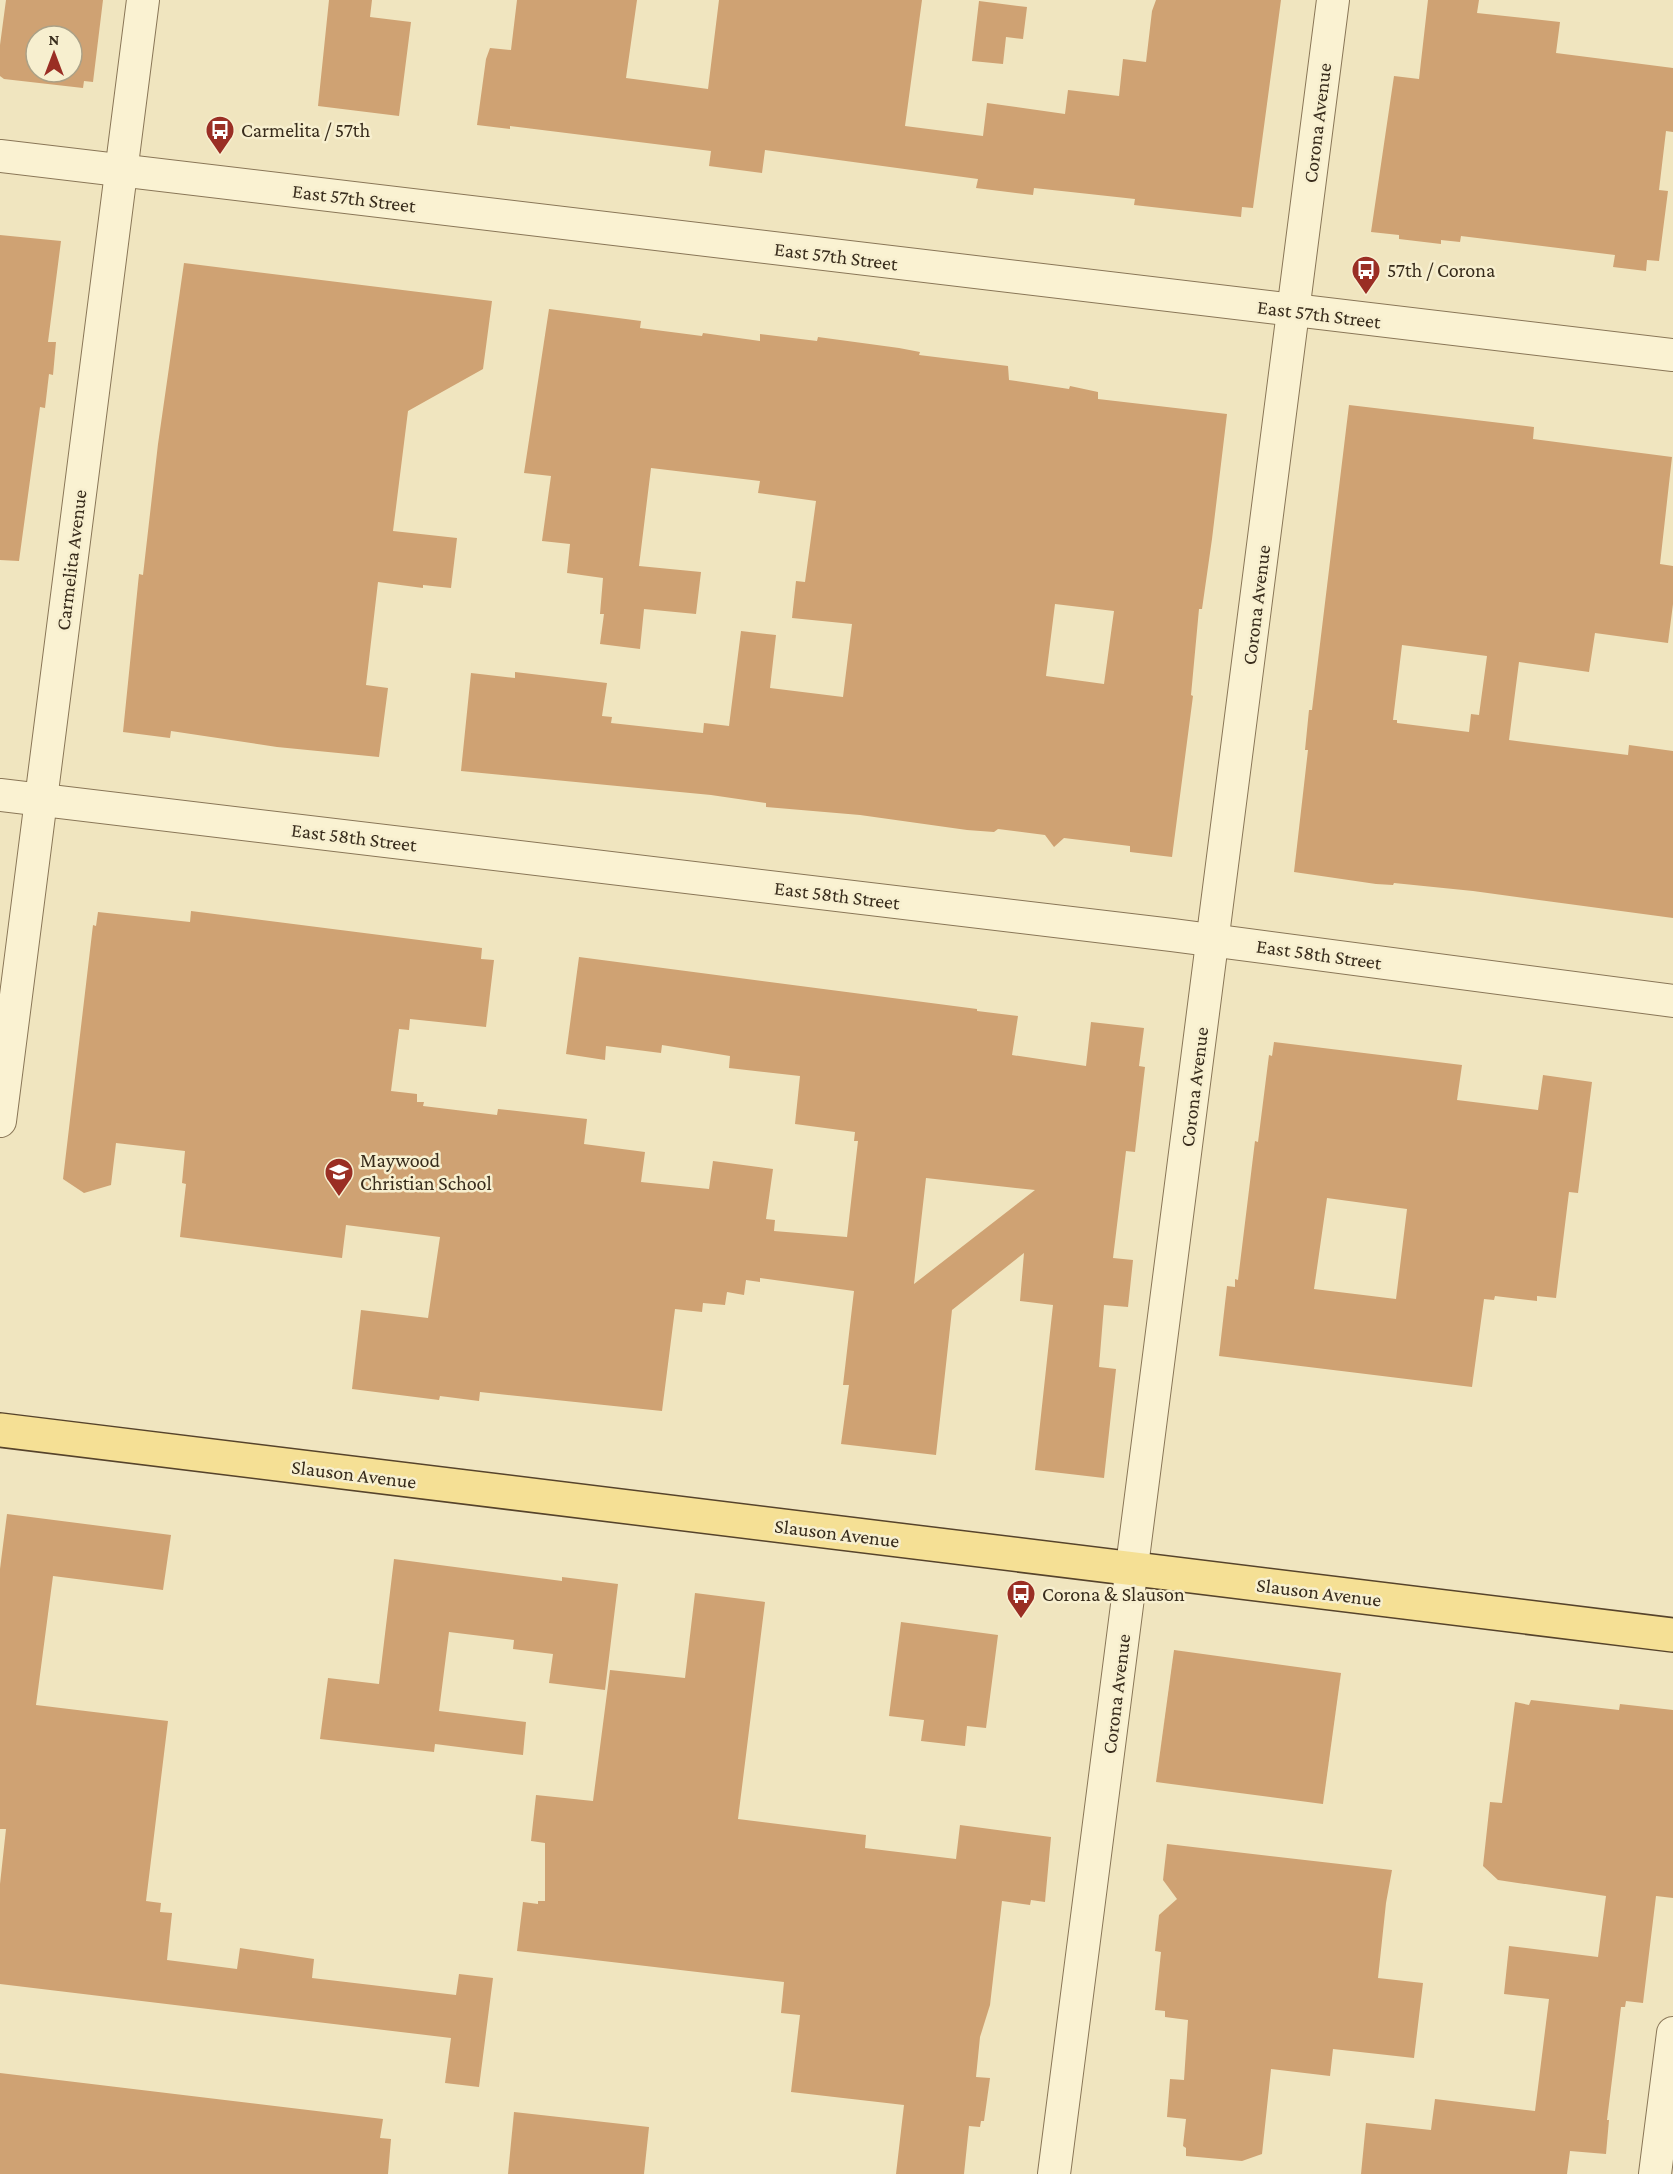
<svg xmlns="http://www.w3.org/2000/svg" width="1673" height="2174" font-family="'Crimson Pro',serif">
<rect width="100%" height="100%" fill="#f0e5bf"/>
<g fill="#cfa273" fill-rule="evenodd">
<path d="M6 0H103L93 82 84 81 83 88 4 79 0 76V45ZM36 36H72V72H36Z"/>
<path d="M329 0H372L370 17 411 22 399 116 318 106Z"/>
<path d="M517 0H637L626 78 708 89 719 0H922L905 126 983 136 987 103 1065 114 1068 90 1119 96 1123 59 1146 62 1152 11 1156 0H1281L1253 208 1242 207 1241 217 1134 205 1135 199 1034 188 1033 195 976 188 978 179 765 150 762 173 709 166 711 151 510 126V129L477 125 486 59 490 48 511 50Z"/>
<path d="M1428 0H1479L1477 13 1560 22 1556 53 1673 68V132L1666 131 1659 190 1668 191 1659 261 1647 260 1646 271 1613 267 1615 255 1461 236 1460 242 1441 240V244L1399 239V235L1371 232 1394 76 1419 79Z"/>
<path d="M979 1 1027 7 1023 39 1006 37 1003 64 972 61Z"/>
<path d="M0 235 61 241 48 342H56L53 375 49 374 45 408 40 407 19 561 0 560Z"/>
<path d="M184 263 492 301 483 369 408 411 393 531 457 538 451 588 423 585V588L378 582 366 685 388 688 379 757 277 747 171 731 170 738 123 732 139 574 143 575 158 444Z"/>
<path d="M549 309 641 321 640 328 702 336 703 333 760 341V334L817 341 818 337 899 348 920 352 919 355 1008 366 1009 380 1069 389 1070 386 1098 392V399L1227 414 1212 539 1202 609H1199L1191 695 1193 696 1172 857 1130 852V846L1064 838 1054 847 1045 835 998 829 994 832 967 830 860 815 766 807V803L711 795 461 771 471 673 515 678V672L607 683 602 716 612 717 611 723 703 733 704 723 729 726 741 631 776 635 770 688 843 697 852 624 792 618 796 581 805 582 816 501 758 493 760 481 651 468 639 566 701 572 696 614 644 609 640 649 600 644 604 614H600L603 578 567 573 570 544 542 541 551 476 524 473ZM1055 604 1114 611 1104 684 1046 676Z"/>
<path d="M1349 405 1534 427 1533 439 1672 457 1660 564 1673 566V604L1668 643 1595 633 1589 672 1519 662 1509 740 1628 755 1629 745 1673 751V918L1473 891 1394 883 1393 885 1376 884 1294 872 1308 750H1305L1309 710H1312ZM1402 645 1487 656 1479 715 1471 714 1469 732 1397 723V720H1393Z"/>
<path d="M191 911 482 948 481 959 494 960 486 1027 410 1019 409 1030 399 1029 391 1091 417 1094V1102H424L423 1106 497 1115 498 1109 587 1119 584 1144 645 1152 641 1182 709 1189 713 1161 773 1169 766 1219 775 1220 774 1231 847 1237 858 1141H854L855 1132 795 1124 800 1076 729 1068 730 1056 662 1045 661 1053 606 1046 605 1060 566 1054 579 957 977 1009V1011L1018 1016 1012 1055 1086 1066 1091 1022 1144 1028 1139 1066 1145 1067 1135 1152 1126 1151 1113 1258 1133 1260 1128 1307 1104 1305 1099 1367 1116 1369 1104 1478 1035 1470 1053 1305 1020 1301 1024 1253 952 1310 936 1455 841 1444 849 1385H843L854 1291 760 1278V1282L746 1280 744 1295 727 1292 725 1305 703 1303 702 1312 675 1309 662 1411 480 1392 479 1401 440 1396 439 1400 352 1389 361 1310 428 1318 440 1237 346 1225 342 1258 180 1237 186 1184 182 1183 185 1151 116 1143 111 1185 84 1193 63 1179 93 925 96 926 98 912 190 922ZM926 1178 1035 1190 914 1284Z"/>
<path d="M1274 1042 1462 1065 1457 1100 1538 1110 1543 1075 1592 1082 1578 1193 1569 1192 1556 1298 1537 1296V1301L1495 1296 1494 1300 1484 1299 1472 1387 1219 1356 1227 1286 1235 1287V1279L1238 1280 1255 1141 1258 1142 1269 1055 1272 1056ZM1327 1198 1407 1209 1396 1299 1314 1289Z"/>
<path d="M7 1514 171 1535 163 1590 53 1576 36 1705 168 1721 146 1901 161 1903 160 1912 172 1913 167 1960 237 1969 240 1948 314 1959 312 1978 456 1995 459 1974 493 1978 479 2087 445 2083 451 2038 0 1984V1884L6 1829H0V1569Z"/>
<path d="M394 1559 562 1581V1577L618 1584 605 1690 549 1683 553 1654 513 1649 514 1640 449 1632 439 1711 526 1722 523 1755 435 1744 434 1752 320 1739 328 1678 379 1684Z"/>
<path d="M695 1593 765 1602 738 1819 866 1835 865 1848 956 1859 960 1825 1051 1837 1045 1902 1031 1900 1030 1905 1002 1901 990 2005 980 2037 976 2077 990 2078 984 2121H981L980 2127 969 2126 964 2174H896L904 2105 791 2092 800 2015 781 2013 784 1982 517 1951 523 1902 538 1904V1901H545V1843L531 1841 536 1795 593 1801 610 1670 685 1678Z"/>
<path d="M901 1622 998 1635 986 1728 967 1726 965 1746 921 1741 924 1720 889 1716Z"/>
<path d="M1174 1650 1341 1673 1323 1804 1156 1782Z"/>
<path d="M1531 1700 1619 1710 1620 1704 1673 1710V1898L1656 1896 1643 2003 1626 2001 1625 2007H1621L1607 2120H1609L1606 2154 1570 2151 1567 2174H1361L1366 2123 1431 2130 1435 2099 1535 2111 1549 1999 1504 1994 1509 1946 1598 1957 1606 1896 1498 1880 1483 1866 1490 1802 1502 1803 1515 1702 1529 1705Z"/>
<path d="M1167 1844 1392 1870 1386 1903 1378 1978 1423 1983 1414 2058 1333 2049 1330 2076 1271 2069 1262 2154 1242 2161 1186 2156V2148L1183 2146 1186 2119 1167 2117 1170 2079 1184 2080 1188 2020 1165 2017V2011L1155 2010 1161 1952 1155 1951 1159 1915 1177 1899 1163 1880Z"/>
<path d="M0 2073 383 2119 380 2138 391 2139 388 2174H0Z"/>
<path d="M514 2112 649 2127 644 2174H508Z"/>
</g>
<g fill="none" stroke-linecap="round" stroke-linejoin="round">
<g stroke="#897657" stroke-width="34">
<g id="street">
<path d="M0 156 1673 355"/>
<path d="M0 795 1172 935 1673 1001"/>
<path d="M0 1121 143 0"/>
<path d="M1054 2174 1333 0"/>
<path d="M1655 2174 1673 2033"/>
</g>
</g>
<g stroke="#56432b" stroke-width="36">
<path id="primary" d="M0 1430 1673 1635"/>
</g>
<use href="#street" stroke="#faf2d2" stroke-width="32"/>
<use href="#primary" stroke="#f5e095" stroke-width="33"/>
</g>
<defs>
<g id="bus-pin" transform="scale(1.5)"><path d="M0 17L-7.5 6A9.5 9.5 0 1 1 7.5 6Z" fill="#9a2e24" stroke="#f7efcf"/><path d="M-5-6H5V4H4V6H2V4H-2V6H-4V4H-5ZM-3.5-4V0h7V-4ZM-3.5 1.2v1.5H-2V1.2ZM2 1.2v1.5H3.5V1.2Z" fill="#fff"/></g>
<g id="school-pin" transform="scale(1.5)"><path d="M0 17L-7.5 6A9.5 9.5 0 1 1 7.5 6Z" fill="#9a2e24" stroke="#f7efcf"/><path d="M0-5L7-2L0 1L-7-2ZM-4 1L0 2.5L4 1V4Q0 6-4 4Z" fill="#fff"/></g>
</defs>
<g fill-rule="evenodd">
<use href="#bus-pin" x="220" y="130"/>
<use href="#bus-pin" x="1366" y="270"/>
<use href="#school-pin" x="339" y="1172"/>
<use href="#bus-pin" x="1021" y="1594"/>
</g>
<g text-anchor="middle" stroke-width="5" stroke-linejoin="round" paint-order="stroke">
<g font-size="20" fill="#382c1c" stroke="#f7efcf">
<text transform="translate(1317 123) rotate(-83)" y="7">Corona Avenue</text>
<text transform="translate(354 198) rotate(7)" y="7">East 57th Street</text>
<text transform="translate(836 256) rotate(7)" y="7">East 57th Street</text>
<text transform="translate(1319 314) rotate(7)" y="7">East 57th Street</text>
<text transform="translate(71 560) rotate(-83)" y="7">Carmelita Avenue</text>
<text transform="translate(1256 605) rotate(-83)" y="7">Corona Avenue</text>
<text transform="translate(354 837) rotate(7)" y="7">East 58th Street</text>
<text transform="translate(837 895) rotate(7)" y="7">East 58th Street</text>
<text transform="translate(1319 954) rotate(8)" y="7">East 58th Street</text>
<text transform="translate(1194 1087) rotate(-83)" y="7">Corona Avenue</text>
<text transform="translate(354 1474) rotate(7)" y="7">Slauson Avenue</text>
<text transform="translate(837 1533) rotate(7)" y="7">Slauson Avenue</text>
<text transform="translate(1319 1592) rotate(7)" y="7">Slauson Avenue</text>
<text transform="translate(1116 1694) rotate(-83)" y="7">Corona Avenue</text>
</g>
<g font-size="20" fill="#382c1c" stroke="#f7efcf" text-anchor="start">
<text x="241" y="137">Carmelita / 57th</text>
<text x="1387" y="277">57th / Corona</text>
<text x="360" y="1167">Maywood<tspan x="360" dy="23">Christian School</tspan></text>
<text x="1042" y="1601">Corona &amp; Slauson</text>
</g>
</g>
<g transform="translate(54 54)"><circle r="28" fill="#f7efcf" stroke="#aba187" stroke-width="1.5"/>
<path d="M0-4.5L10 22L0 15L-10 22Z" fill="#9a2e24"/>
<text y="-9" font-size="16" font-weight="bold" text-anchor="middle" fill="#382c1c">N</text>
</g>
</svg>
